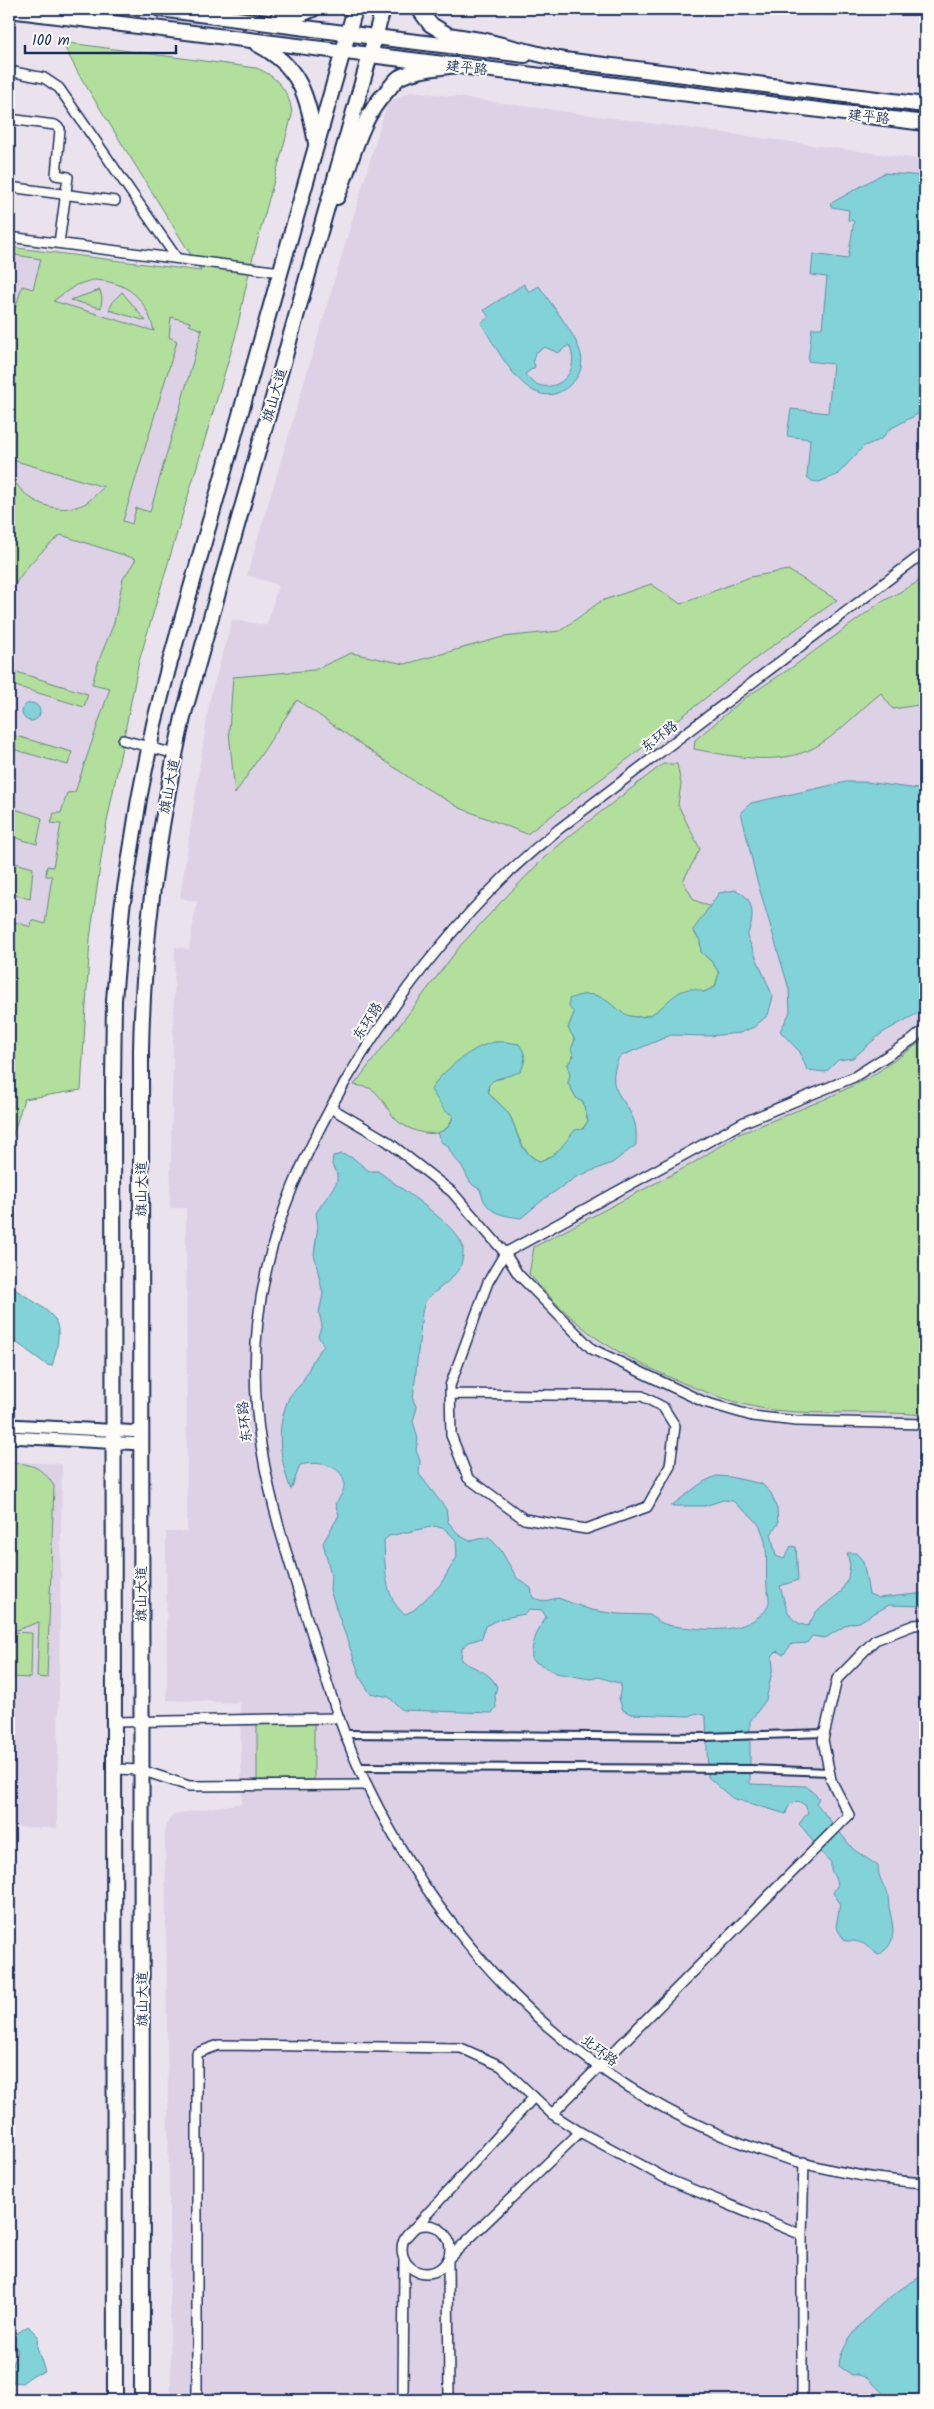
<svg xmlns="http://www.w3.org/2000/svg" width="934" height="2409" font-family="Kalam,'LXGW WenKai TC',sans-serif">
<rect width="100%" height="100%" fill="#eae3ed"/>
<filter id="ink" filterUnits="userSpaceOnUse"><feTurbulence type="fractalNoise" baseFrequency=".02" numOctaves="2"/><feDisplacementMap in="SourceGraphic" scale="10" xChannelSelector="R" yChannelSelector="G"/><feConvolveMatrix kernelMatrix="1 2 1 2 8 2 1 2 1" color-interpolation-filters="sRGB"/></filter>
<g filter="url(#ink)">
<g fill="#ddd1e6">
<path d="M412 91 925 160V2400H171L165 1827 173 1814 242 1803 240 1703 167 1700 166 1532H187L186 1208H170L175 947 189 949 197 902 180 898 210 698 232 620 267 625 278 585 247 575 383 117 388 103Z"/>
<path d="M9 247 201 272 235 338 139 661 125 727 104 837 90 939 81 1090 9 1099Z"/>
<path d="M9 1461 62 1464 57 1828 9 1827Z"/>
</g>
<g fill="#b3df9c" stroke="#67877d" fill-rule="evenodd">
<path d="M62 42 256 68C276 75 291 93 292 115L250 268 235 338 139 661 104 837 90 939 81 1090 24 1099 9 1148V920L31 927 32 920 45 924 52 876H46L47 866 53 867 61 824 51 823 54 813H61L67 793 75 792 110 688 92 684 99 660 114 623 123 579 136 559 61 535C39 553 21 570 9 596V466C14 498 57 519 86 503 92 499 98 492 104 487L9 459V329L22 286 33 289 41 259 9 254V247L201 271 78 73ZM92 280C127 281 146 297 154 331L53 301 76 285ZM171 317 190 322 189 325 202 330 150 512 136 508 132 524 123 521 177 341 169 337Z"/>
<path d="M100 290 102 298 101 308 70 300Z"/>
<path d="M122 292 146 321 109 310 114 300Z"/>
<path d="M788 570 837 600 764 652 633 755 527 834 460 808 414 781 297 700 235 794 229 731 233 677 314 670 351 653 405 664 503 637 560 631 601 601 651 584 681 604 750 577Z"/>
<path d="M925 578V704L893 709 881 693C862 708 842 730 822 743 785 768 735 757 694 749L695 740 745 698 794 666 880 603Z"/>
<path d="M10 670 88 694 84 707 9 684Z"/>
<path d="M9 734 72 752 68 765 9 748Z"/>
<path d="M663 764H677L681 784 678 805 700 849 683 881 694 900 711 907 693 931 700 940 701 952 712 962 719 973 715 987 704 992 676 996 654 1014 640 1017 574 1013 568 1028C578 1040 576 1053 568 1064L570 1075 568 1083 577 1099 583 1102 588 1121C579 1135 555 1158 539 1161 520 1151 519 1136 511 1118 507 1109 496 1101 489 1094L488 1086 494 1080 503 1078 519 1044 495 1042 453 1114C449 1142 418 1135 400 1123 389 1115 384 1098 373 1090 369 1087 360 1086 354 1085L461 945 500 903 545 857 571 835Z"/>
<path d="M9 807 42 818 37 844 9 836Z"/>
<path d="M9 861 33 868 30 899 9 893Z"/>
<path d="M925 1039V1415C875 1410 824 1416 773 1410 725 1405 638 1366 598 1339 572 1320 550 1298 529 1274L534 1247 690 1165 737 1135 825 1099 869 1078Z"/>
<path d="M18 1463C36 1465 45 1471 54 1486L47 1678 37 1677 39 1622 17 1630 9 1631V1465Z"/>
<path d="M9 1632 32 1633 31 1678 9 1677Z"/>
<path d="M314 1722V1780H257V1723Z"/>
</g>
<g fill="#82d3d8" stroke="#5991a7" fill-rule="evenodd">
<path d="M884 173 925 176V410L890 429 880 440 864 446 837 475 819 482 812 481 807 477 810 439 787 436 791 409 828 413 833 364 808 361 812 328H822L827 277 811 275 813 254 848 259 854 221 848 220 849 210 832 207 830 204Z"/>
<path d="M524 284 529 292 539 286C550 303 574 332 580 351 584 362 581 374 573 382 532 424 499 351 481 323L489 317 484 310ZM569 345C585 378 544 402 525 374L535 367 533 360 535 353 545 347 558 353Z"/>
<circle cx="31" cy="712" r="9"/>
<path d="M846 782H866L925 790V1007L918 1013 882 1033 853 1058 838 1060 826 1072 807 1070 800 1052 780 1031 790 1012 789 989 756 877 741 812 751 803Z"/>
<path d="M735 890C755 897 755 918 747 936L773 997 768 1015 754 1027 740 1033 709 1036 671 1035 619 1057C604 1092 624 1093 634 1121 637 1128 636 1138 636 1145L612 1163 576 1177 544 1199 521 1218C500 1215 486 1214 480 1189 467 1184 468 1175 461 1165 455 1158 451 1155 448 1146L441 1142 437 1133C448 1129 451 1126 453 1115L445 1111 431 1090C440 1072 475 1044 496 1042 504 1041 512 1043 519 1044 527 1055 526 1061 520 1072L494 1080 488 1086 489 1094C496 1101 507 1109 511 1118 519 1136 519 1151 539 1161 557 1157 564 1143 575 1130L583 1129 588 1121 583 1102 577 1099 568 1083 570 1075 568 1064 574 1056 571 1049 575 1040 568 1028 574 1013 569 1007V999C609 982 611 1018 639 1017 661 1017 669 992 689 989 693 988 700 991 704 992L715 987 719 973 712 962 701 952 700 940 693 930 719 893Z"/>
<path d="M342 1154 353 1158 369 1171H378C397 1186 454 1223 462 1244 464 1250 463 1261 460 1267 451 1282 438 1288 427 1299 424 1302 423 1309 422 1313L413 1400 417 1408 413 1421 418 1439 416 1450 420 1461 419 1474 446 1509 448 1522 460 1536 470 1541 489 1537 500 1549 517 1578 531 1588 533 1598 544 1601 558 1598 591 1610 617 1614 650 1615C663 1627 674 1626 692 1628 716 1631 745 1631 764 1612 767 1609 770 1602 769 1598 769 1594 767 1591 767 1587 765 1567 770 1546 760 1527 755 1516 742 1511 733 1501L723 1500 705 1506H671L703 1482 716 1476 730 1477 762 1484 771 1493 777 1509 778 1524 771 1534 776 1556 784 1559 791 1546 796 1547 798 1580 780 1586C786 1605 786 1622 808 1626L816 1612 841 1592 848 1578 850 1565 847 1553H856L863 1561 869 1594 879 1598 925 1593V1606L889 1605 859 1622 848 1624 825 1638 812 1636 807 1643 792 1644 783 1655 777 1651 772 1656 773 1667 766 1700 750 1721V1784L806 1786 819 1798 816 1803 853 1849 878 1866C878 1878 884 1885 888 1896 889 1901 888 1906 890 1912 894 1930 897 1946 877 1955 869 1944 858 1940 845 1941L836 1927 840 1903 833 1893 838 1884 831 1870V1862C817 1851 811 1836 799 1824L808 1812 805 1805 798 1801C790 1803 788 1806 786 1814L732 1798 708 1777 706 1719 704 1715 696 1713 690 1716 631 1714 623 1710 619 1699 621 1684 599 1677 590 1679 556 1673 532 1660C530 1646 538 1629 546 1617L542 1610 529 1609 525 1614 503 1618 485 1626 482 1638 469 1642 462 1648 461 1660C475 1670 489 1670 497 1687L495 1695 496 1707 492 1713 402 1710 389 1697 370 1693 361 1679 338 1614 330 1590 331 1575 323 1543 339 1515 335 1504C360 1474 329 1458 300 1465L291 1490C280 1460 275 1430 288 1400 290 1394 296 1390 300 1385 309 1372 312 1357 324 1346L318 1336 322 1325 319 1313 323 1294 314 1254 318 1226 316 1213 337 1182V1174L332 1165 333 1156ZM435 1526 445 1529 456 1540 457 1557 440 1585 414 1610 405 1614C384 1601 385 1563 384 1540L389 1536Z"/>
<path d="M9 1285C20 1293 45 1307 53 1317 63 1328 56 1353 52 1366L47 1365 9 1337Z"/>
<path d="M925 2275V2391L907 2396 887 2397C876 2388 868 2373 852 2375L839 2366C840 2334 897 2287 925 2275Z"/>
<path d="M28 2326 38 2336 37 2347 45 2372 33 2375 22 2383 12 2382 9 2379 11 2367 18 2349H13L10 2338Z"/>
</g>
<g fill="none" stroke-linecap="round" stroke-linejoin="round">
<g stroke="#1b2f5e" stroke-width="10">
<g id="pedestrian">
<path d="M346 1734 705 1737 825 1733"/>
<path d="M359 1767 751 1769 830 1772"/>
</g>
</g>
<g stroke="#1b2f5e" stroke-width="12">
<g id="minor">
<path d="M9 71 44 78 59 88 176 257"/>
<path d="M9 119 55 125 60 129 56 175 68 177 59 243"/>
<path d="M9 187 115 201"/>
<path d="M9 237 281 272"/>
<path d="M925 552 559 829C541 844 522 859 505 876 436 944 379 1021 332 1105 303 1159 279 1212 266 1272 238 1398 268 1497 306 1615 324 1672 340 1731 367 1785 475 2009 672 2166 925 2183"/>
<path d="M123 740 175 754"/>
<path d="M331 1108 387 1141 452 1192 505 1253 518 1274 592 1349 704 1402 752 1416 796 1421 925 1424"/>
<path d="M450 1394 642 1396 663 1407 675 1426 670 1466 647 1507 586 1529 524 1519 468 1478 451 1435 450 1386 488 1282 505 1253 744 1122 854 1077 912 1040 925 1029"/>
<path d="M114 1722 339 1718"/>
<path d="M115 1769 141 1770 189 1786 367 1785"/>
<path d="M552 2114 849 1815 831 1780 823 1740 837 1679 875 1640 914 1625 925 1624"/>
<circle cx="426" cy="2249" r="24"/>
<path d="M407 2236 534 2097"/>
<path d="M197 2400V2053L219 2045 461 2048 501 2066 552 2114 580 2132 667 2179 802 2235"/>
<path d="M403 2400 404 2259"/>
<path d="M449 2400 448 2259 580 2132"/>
<path d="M802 2400V2235L804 2162"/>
</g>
</g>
<g stroke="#1b2f5e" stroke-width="15">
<g id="tertiary">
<path d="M9 1425 142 1432"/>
<path d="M9 1437 142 1444"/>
</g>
</g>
<g stroke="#1b2f5e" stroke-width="18">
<g id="primary">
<path d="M375 37 525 55"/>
<path d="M370 55 925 123"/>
<path d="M556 59 925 105"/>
</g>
</g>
<g stroke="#1b2f5e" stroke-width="18">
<g id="trunk">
<path d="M160 9 375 37"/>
<path d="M419 9 430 24 448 35 486 41 567 61"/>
<path d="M9 10 370 55"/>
<path d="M278 18 302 14 313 9"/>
<path d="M257 44C302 67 307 97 316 143"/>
<path d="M337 197C353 161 358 121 387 91 391 87 395 80 400 77 417 69 437 68 456 65"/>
<path d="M115 2400 113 1088 114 1000 122 908 139 799 154 724 168 669 355 9"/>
<path d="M142 2400 141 1050C143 936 159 824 184 713L383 9"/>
</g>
</g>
<use href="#pedestrian" stroke="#fdfcf7" stroke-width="6"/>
<use href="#minor" stroke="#fdfcf7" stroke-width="9"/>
<use href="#tertiary" stroke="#fdfcf7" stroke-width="11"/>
<use href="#primary" stroke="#fdfcf7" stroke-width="14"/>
<use href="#trunk" stroke="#fdfcf7" stroke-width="14"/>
</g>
</g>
<g text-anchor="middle" stroke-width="4" stroke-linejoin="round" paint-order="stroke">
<g font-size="14" fill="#1b2f5e" stroke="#fdfcf7">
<text transform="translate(467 67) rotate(7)" y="5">建平路</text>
<text transform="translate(869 116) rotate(7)" y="5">建平路</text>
<text transform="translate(274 395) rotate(-74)" y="5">旗山大道</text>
<text transform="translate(659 736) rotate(-37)" y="5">东环路</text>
<text transform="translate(169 786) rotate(-79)" y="5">旗山大道</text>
<text transform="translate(367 1021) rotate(-57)" y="5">东环路</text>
<text transform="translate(141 1189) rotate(-90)" y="5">旗山大道</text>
<text transform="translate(244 1422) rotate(-96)" y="5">东环路</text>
<text transform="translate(141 1594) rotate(-90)" y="5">旗山大道</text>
<text transform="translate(142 1999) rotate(-90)" y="5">旗山大道</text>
<text transform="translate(600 2050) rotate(37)" y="5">北环路</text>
</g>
</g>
<rect width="934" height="2409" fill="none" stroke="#fdfcf7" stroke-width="30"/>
<rect x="15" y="15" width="904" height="2379" fill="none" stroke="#1b2f5e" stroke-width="2" filter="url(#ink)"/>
<path d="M25 45v8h151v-8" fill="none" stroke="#1b2f5e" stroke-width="2.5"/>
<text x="32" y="45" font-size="15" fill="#1b2f5e" stroke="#fdfcf7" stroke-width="4" paint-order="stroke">100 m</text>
</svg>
